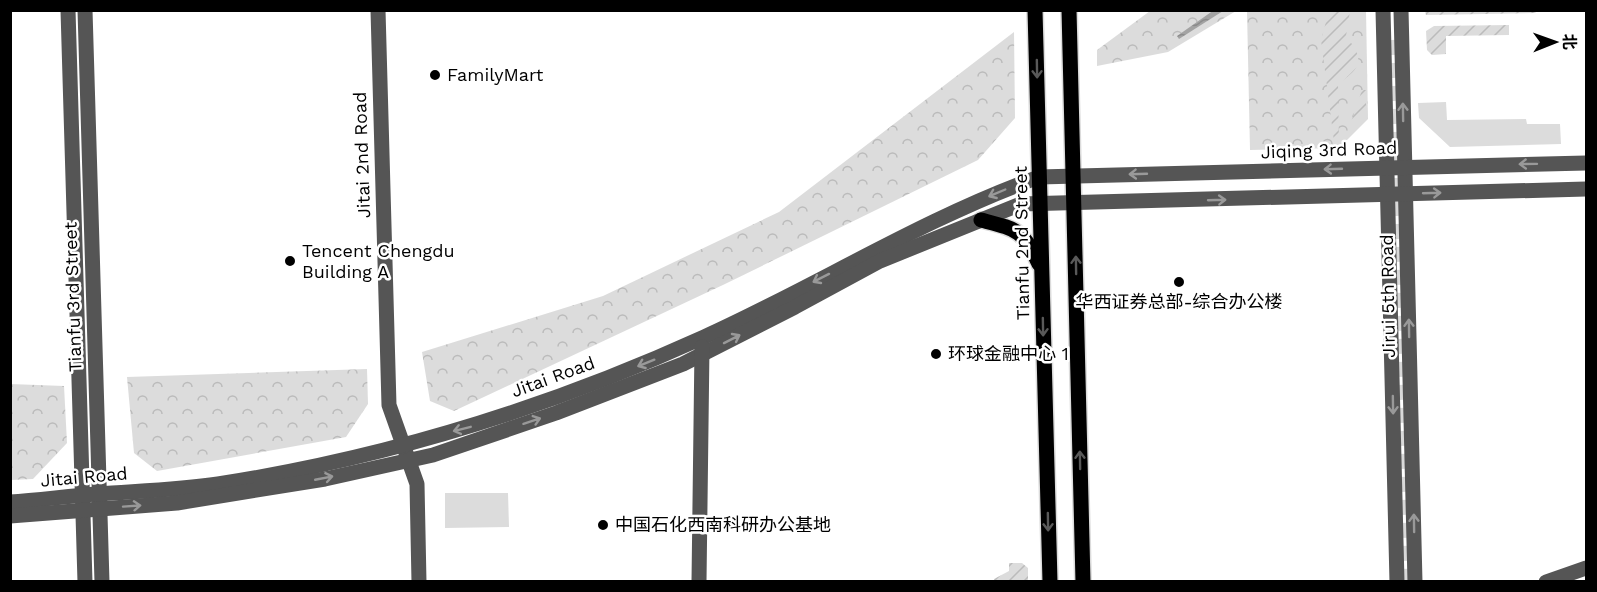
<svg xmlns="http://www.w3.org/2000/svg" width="1597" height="592" font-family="'Work Sans','Noto Sans SC',sans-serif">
<defs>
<pattern id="park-crowns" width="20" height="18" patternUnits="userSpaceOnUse" patternTransform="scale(1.5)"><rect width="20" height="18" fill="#dcdcdc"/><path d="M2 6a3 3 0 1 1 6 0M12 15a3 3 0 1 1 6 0" fill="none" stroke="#bbb"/></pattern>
<pattern id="garden-furrows" width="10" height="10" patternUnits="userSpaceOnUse" patternTransform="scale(1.5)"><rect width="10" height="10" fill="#dcdcdc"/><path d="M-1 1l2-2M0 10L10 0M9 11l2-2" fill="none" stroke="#bbb"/></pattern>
<pattern id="water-waves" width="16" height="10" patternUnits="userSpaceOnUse" patternTransform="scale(1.5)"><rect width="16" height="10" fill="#a3a3a3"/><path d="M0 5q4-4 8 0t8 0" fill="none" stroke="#8b8b8b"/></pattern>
</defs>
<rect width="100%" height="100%" fill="#fff"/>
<g fill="#dcdcdc">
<path d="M1446 102 1447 120 1526 119 1527 124H1560L1561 144 1450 147 1419 118 1418 103Z"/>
<path d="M445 493H508L509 527 445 528Z"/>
</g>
<g fill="url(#park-crowns)">
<path d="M1150 11H1236L1168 52 1097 66V50Z"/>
<path d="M1247 11H1366L1368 119 1339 148 1250 150Z"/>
<path d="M1014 32 1015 118 978 160 725 284 454 411 430 401 422 352 603 296 779 212Z"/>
<path d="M367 369 368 404 346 437 157 471 134 453 127 377Z"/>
<path d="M10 384 64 386 67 443 33 479 11 480Z"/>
</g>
<g fill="url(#garden-furrows)">
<path d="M1329 11H1350L1346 36C1365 60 1362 67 1338 84L1339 148 1335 149 1321 40Z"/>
<path d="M1425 11V10L1537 11 1535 13 1426 15Z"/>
<path d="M1509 25V35L1446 36V54L1432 55 1427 50 1426 31 1434 26Z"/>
<path d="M1362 90H1366V117L1348 131Z"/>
<path d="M1009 563H1022L1028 568V581H994V579L1009 571Z"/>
</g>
<path fill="url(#water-waves)" d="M1214 10 1223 11 1179 39 1177 36Z"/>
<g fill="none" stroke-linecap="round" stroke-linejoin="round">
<path stroke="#d9d9d9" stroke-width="15" stroke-dasharray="15 8" stroke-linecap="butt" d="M1391 40 1405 582"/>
<g stroke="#dbdbdb" stroke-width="18">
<g id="major">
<path d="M1035 10 1050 582"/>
<path d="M1069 10 1083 582"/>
<path d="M981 220C1016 229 1023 229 1039 264"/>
</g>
</g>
<g stroke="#555" stroke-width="15">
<path d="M68 10 85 582"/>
<path d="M85 10 102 582"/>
<path d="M378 10 389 405 417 484 419 582"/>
<path d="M1383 10 1397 582"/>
<path d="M1401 10 1415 582"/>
<path d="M10 502C40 500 69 496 98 494 138 491 178 490 218 484 385 458 550 407 704 337 817 286 922 219 1039 177L1586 163"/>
<path d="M10 516 177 503 325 479 433 455 556 413 683 364 795 307 880 261 1021 204 1586 189"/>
<path d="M699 582 702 347"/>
<path d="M1546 582 1586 568"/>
</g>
<use href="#major" stroke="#000" stroke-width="15"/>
</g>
<defs><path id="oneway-shaft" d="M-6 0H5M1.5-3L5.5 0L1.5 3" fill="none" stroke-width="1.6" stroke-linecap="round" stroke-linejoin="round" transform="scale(1.5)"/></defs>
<g stroke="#595959">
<use href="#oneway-shaft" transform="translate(1037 69) rotate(89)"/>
<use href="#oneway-shaft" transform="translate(1076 265) rotate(-91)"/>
<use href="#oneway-shaft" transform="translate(1043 327) rotate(89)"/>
<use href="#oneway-shaft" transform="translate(1080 460) rotate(-91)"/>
<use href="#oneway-shaft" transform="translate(1048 522) rotate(89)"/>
</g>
<g stroke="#999">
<use href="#oneway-shaft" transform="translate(1403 112) rotate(-91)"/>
<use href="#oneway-shaft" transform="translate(1528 164) rotate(179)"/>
<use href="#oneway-shaft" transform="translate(1333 169) rotate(178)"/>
<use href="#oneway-shaft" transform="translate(1138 174) rotate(178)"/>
<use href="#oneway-shaft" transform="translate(997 193) rotate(157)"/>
<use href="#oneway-shaft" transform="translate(1432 193) rotate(-2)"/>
<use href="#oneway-shaft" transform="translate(1217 200) rotate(-2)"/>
<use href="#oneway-shaft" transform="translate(821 278) rotate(153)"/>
<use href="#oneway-shaft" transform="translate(1409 328) rotate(-91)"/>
<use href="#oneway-shaft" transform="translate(732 339) rotate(-27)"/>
<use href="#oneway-shaft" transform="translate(646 363) rotate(158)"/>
<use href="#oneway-shaft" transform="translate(1393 405) rotate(89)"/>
<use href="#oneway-shaft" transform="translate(532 421) rotate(-18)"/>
<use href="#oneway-shaft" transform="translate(462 429) rotate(166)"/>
<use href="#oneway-shaft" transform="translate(324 478) rotate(-11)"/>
<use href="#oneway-shaft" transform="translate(132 506) rotate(-4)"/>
<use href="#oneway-shaft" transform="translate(1414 523) rotate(-91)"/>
</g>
<g fill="#000" stroke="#fff" stroke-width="2">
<circle cx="435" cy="75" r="6"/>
<circle cx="290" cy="261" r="6"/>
<circle cx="1179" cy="282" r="6"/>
<circle cx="936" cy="354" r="6"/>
<circle cx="603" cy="525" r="6"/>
</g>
<g text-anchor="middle" stroke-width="5" stroke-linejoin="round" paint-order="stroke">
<g font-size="18" fill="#000" stroke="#fff" text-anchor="start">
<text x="447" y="81">FamilyMart</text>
<text x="302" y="257">Tencent Chengdu<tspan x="302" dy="21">Building A</tspan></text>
<text x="1179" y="308" text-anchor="middle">华西证券总部-综合办公楼</text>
<text x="948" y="360">环球金融中心 1</text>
<text x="615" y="531">中国石化西南科研办公基地</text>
</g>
<g font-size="18" fill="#000" stroke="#fff">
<text transform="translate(1329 150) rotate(-2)" y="6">Jiqing 3rd Road</text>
<text transform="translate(362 155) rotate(-92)" y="6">Jitai 2nd Road</text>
<text transform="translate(1022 243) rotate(-91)" y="6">Tianfu 2nd Street</text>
<text transform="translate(1388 296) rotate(-91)" y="6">Jirui 5th Road</text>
<text transform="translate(73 297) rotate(-92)" y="6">Tianfu 3rd Street</text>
<text transform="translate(553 377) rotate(-20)" y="6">Jitai Road</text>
<text transform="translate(84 477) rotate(-5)" y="6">Jitai Road</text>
</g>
</g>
<rect width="1597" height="592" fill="none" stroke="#000000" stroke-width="24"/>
<g transform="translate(1555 42) rotate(89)" stroke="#ffffff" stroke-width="4.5" paint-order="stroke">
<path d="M0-4.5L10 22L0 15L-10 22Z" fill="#000000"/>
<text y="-9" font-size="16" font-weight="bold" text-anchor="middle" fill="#000000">北</text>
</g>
</svg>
